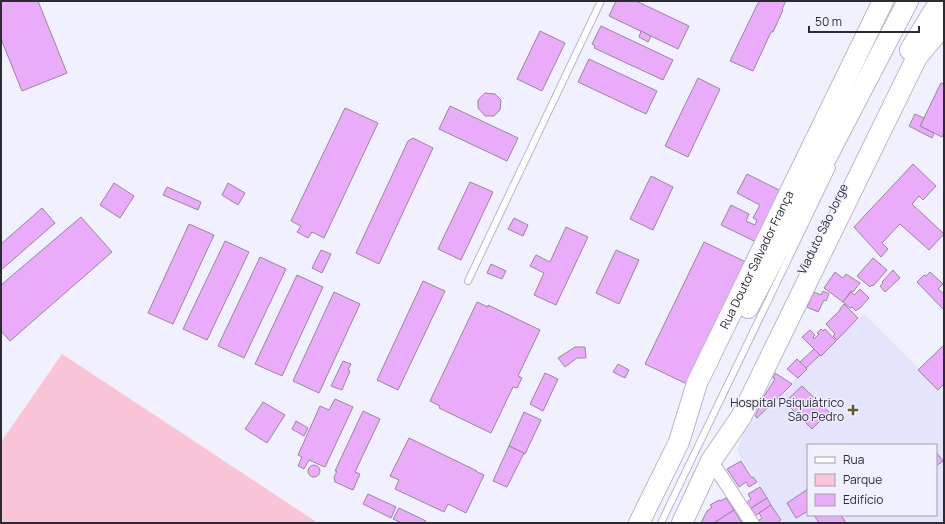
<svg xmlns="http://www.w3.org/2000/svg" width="945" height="524" font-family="Manrope,sans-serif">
<rect width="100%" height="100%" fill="#f0f0fe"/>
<path fill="#e4e4fd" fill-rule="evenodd" d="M864 314 944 394V523H783L737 451 746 425ZM808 445H936V515H808Z"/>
<path fill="#f9c4d8" d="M62 354 318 523H1V442Z"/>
<g fill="#eaabfb" stroke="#96889a">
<path d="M1 1H38L67 73 22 91 1 39Z"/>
<path d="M616 1H636L689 26 678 49 609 16Z"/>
<path d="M759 1H786L782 9 783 10 773 32H771L753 71 730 61Z"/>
<path d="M601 26 673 60 663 80 594 48 595 46 592 44Z"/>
<path d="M540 31 565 43 542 91 517 79Z"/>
<path d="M641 31 651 36 648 42 639 37Z"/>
<path d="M589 59 657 91 646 114 578 82Z"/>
<path d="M698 78 720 89 688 157 665 146Z"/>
<path d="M941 83 944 84V133L942 137 920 126Z"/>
<path d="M485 93 495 94 501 100 500 110 494 116H485L478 108V100Z"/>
<path d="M450 106 518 138 507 161 439 129Z"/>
<path d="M345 108 378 123 324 238 312 232 308 238 297 232 301 226 291 221Z"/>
<path d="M915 114 924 118 920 126 934 133 932 138 909 126Z"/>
<path d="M413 138 433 148 379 264 356 253 408 141Z"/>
<path d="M913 164 936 186 923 200 919 196 912 204 944 234 929 250 900 224 882 243 888 249 881 257 854 227Z"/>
<path d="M747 174 781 191 756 242 721 225 731 205 749 214 746 221 755 225 757 220 753 218 760 205 737 193Z"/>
<path d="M651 176 673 187 653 230 630 219Z"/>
<path d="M470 182 493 192 461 260 438 249Z"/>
<path d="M114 183 134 196 120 218 100 205Z"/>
<path d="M228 183 245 193 238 205 222 195Z"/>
<path d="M167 187 201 202 198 210 163 195Z"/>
<path d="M42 208 55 223 1 270V244Z"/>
<path d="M81 217 112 252 10 341 1 331V285Z"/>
<path d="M514 218 528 225 523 236 508 229Z"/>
<path d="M189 224 214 235 173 324 148 313Z"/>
<path d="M566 227 588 237 556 305 534 295 544 273 530 266 536 255 550 262Z"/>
<path d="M225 241 249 252 207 340 183 329Z"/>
<path d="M704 242 748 263 689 385 645 364Z"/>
<path d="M321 250 331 254 322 273 312 268Z"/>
<path d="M616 250 639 260 619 304 596 293Z"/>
<path d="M260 257 286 269 244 358 218 346Z"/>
<path d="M873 258 887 270 873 286 872 285 870 287 857 276Z"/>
<path d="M491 264 506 271 502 279 487 273Z"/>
<path d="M893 270 900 278 885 292 880 286 883 283 882 282Z"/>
<path d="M835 272 843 278 846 274 860 283 853 292 851 291 843 302 824 288Z"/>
<path d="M930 272 943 284 938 289 944 294V310L917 282 924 275 926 276Z"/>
<path d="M297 275 323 287 282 376 255 364Z"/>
<path d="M423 281 445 291 398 390 377 380Z"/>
<path d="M860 289 869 298 859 309H858L856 311 852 307 850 308 843 302 851 292 854 295Z"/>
<path d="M823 291 829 294 826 301 824 300 818 312 807 307 814 292 821 295Z"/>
<path d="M334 292 360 304 319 393 293 381Z"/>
<path d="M477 302 488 307V305L540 330 518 376 522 378 517 388 513 387 491 433 439 408 440 406 430 401Z"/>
<path d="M844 304 858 318 837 340 833 336 835 334 826 324 840 310V309Z"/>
<path d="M821 329 823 331 825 329 836 341 821 356 802 337 810 330 815 335 813 337 814 339 819 334 817 333Z"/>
<path d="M944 345V384L938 390 918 370Z"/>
<path d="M575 347H585L586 358H577L565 367 558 358Z"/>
<path d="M814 349 820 355 806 368 800 362Z"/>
<path d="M797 359 807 369 798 378 787 369Z"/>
<path d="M343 361 351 364 348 370 350 371 342 390 331 386Z"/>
<path d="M618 364 629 370 625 378 613 372Z"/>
<path d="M545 373 558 379 543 411 530 404Z"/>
<path d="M775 373 792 384 757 418 755 416 760 406H759L761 401 775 379 773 378Z"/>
<path d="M802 386 829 412 812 429 785 402Z"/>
<path d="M335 399 353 407 325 467 309 460 304 469 298 466 302 457 298 455 320 406 329 410Z"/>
<path d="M263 402 285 415 267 443 245 429Z"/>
<path d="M363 411 380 419 355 472 360 474 353 490 335 482 334 477 337 471H335Z"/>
<path d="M524 412 541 420 525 454 509 446Z"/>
<path d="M296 421 308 428 304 436 292 429Z"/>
<path d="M409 438 477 471V472L484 475 466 513 448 504 444 512 395 489 399 480 390 476Z"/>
<path d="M509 446 524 453 507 487 493 481Z"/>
<path d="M936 452 943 461 936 466Z"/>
<path d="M741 461 751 477H753L757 482 749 487 746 482 739 487 727 469Z"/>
<circle cx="314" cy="471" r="6"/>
<path d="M760 487 767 498 750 509 746 503 751 499 748 494Z"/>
<path d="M808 489V511L796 518 787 503Z"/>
<path d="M368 494 396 507 391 518 363 504Z"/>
<path d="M726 498 734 510 714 523H701L707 511 712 507 710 505 719 500 720 501Z"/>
<path d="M767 498 771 505 755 516 750 509Z"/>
<path d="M771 505 781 520 777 523H760L758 521 762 518 759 513Z"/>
<path d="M399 508 426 521 425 523H402L393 519Z"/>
<path d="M734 510 742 523H714Z"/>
<path d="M814 515H841L846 523H819Z"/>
</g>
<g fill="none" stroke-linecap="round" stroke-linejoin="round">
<g stroke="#b6b7cd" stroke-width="8">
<g id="service">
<path d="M468 281 601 1"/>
<path d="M661 523 832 168"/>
</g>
</g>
<g stroke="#b6b7cd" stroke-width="15">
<path id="minor" d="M711 461 752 523"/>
</g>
<g stroke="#b6b7cd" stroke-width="22">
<g id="primary">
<path d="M910 50 940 1"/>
<path d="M748 308 908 1"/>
<path id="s1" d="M639 523 679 442 697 383 883 1"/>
<path d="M682 523 711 461 741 417 917 57 944 25"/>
</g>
</g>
<use href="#service" stroke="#fff" stroke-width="6"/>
<use href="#minor" stroke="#fff" stroke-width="13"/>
<use href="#primary" stroke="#fff" stroke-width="20"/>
</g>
<path fill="#655926" stroke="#f0f0fe" stroke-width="1.5" d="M851 404h4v4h4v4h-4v4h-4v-4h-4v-4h4z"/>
<g text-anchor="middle" stroke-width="3" stroke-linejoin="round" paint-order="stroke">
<g font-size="12" fill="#2a2b33" stroke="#f0f0fe">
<text transform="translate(823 229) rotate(-64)" y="4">Viaduto São Jorge</text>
<text dy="4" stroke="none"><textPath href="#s1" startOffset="289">Rua Doutor Salvador França</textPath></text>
</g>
<g font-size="12" fill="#2a2b33" stroke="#f0f0fe" text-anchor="end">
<text x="844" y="407">Hospital Psiquiátrico<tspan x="844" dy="14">São Pedro</tspan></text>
</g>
</g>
<rect width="945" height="524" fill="none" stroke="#2a2b33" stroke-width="4"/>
<rect x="807" y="444" width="130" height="72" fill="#f0f0fe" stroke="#a1a1ad"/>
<rect x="815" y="457" width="20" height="6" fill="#ffffff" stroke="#a1a1ad"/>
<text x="843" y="464" font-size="12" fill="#2a2b33">Rua</text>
<rect x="815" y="474" width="20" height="12" fill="#f9c4d8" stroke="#a1a1ad"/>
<text x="843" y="484" font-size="12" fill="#2a2b33">Parque</text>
<rect x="815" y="494" width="20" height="12" fill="#eaabfb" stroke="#a1a1ad"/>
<text x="843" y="504" font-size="12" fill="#2a2b33">Edifício</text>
<path d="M809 26v6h110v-6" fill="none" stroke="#2a2b33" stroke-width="2"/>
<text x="815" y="26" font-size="12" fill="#2a2b33" stroke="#f0f0fe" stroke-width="3" paint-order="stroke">50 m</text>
</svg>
